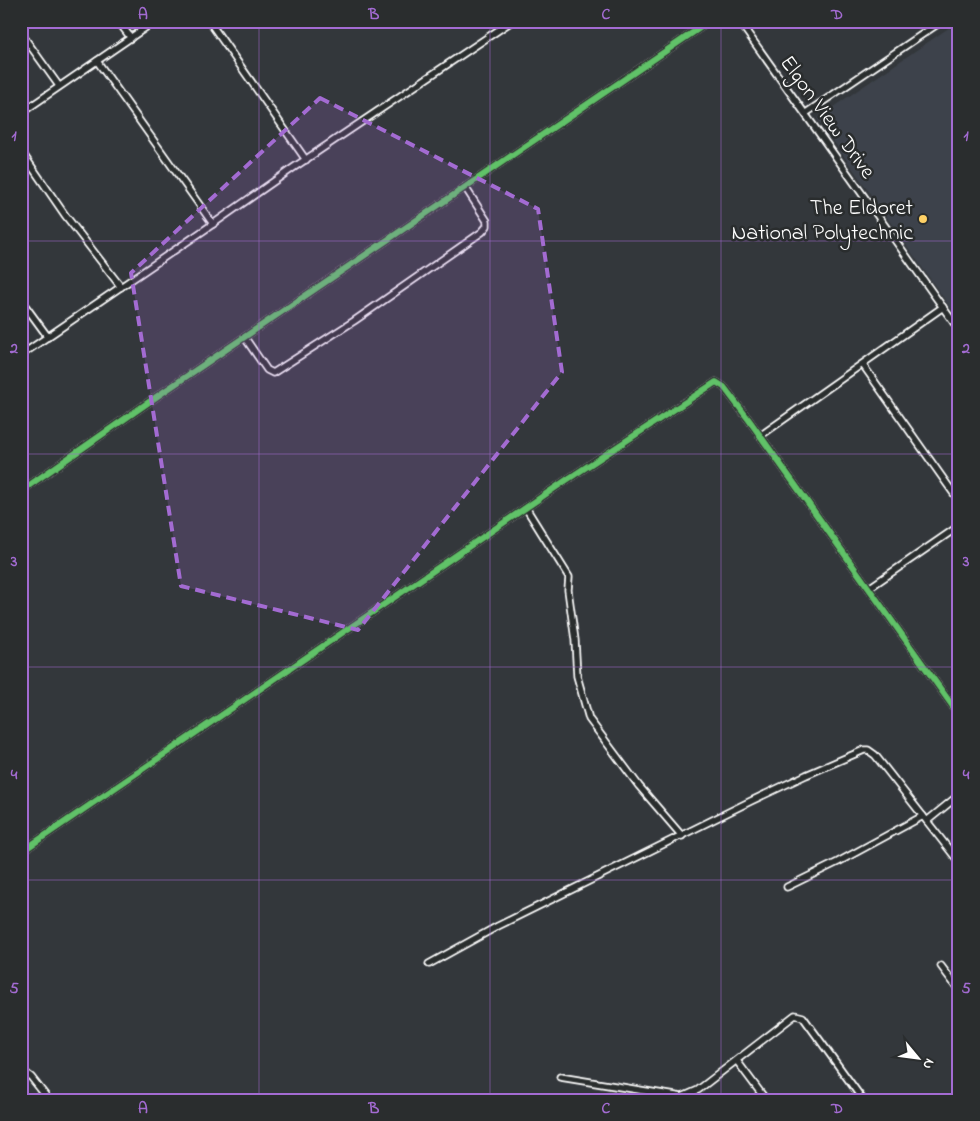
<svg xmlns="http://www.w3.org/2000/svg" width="980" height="1121" font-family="'Indie Flower',sans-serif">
<rect width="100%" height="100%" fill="#33373b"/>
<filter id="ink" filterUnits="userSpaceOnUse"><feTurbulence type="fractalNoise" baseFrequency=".02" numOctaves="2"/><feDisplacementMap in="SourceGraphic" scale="10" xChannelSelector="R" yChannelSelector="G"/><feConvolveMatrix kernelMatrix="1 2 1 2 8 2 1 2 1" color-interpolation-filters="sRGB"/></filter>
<g filter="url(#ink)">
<path fill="#3e434b" d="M959 21V320L817 118Z"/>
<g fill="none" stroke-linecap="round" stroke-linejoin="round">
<g stroke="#fff" stroke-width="9">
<g id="street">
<path d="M118 21 131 38"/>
<path d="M209 21 306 160"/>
<path d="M739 21 959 330"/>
<path d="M21 33 59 86"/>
<path d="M97 61 213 224"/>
<path d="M21 113 155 21"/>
<path d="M806 113 942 21"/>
<path d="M21 151 65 215 121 287"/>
<path d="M21 300 48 337"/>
<path d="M245 338 267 370 273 373 354 321 482 232 487 226V221L465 187"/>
<path d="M21 355 213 224 293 168 512 21"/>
<path d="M863 365 959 501"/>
<path d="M760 436 943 307"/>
<path d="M21 491 159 395 710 21"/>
<path d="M526 508 569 577 568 590 575 640 577 676 589 719 639 786 682 836"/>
<path d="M869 588 959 526"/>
<path d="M927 821 959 795"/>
<path d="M21 852 565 481 716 382 724 387 749 420 959 715"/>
<path d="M787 887 838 862 923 816"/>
<path d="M429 964 498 926 751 801 806 775 864 750H868L875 755 959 862"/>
<path d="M941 966 959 990"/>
<path d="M737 1061 766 1100"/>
<path d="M21 1072 23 1071 31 1077 49 1100"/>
<path d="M560 1077 682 1097 698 1090 795 1015 803 1017 863 1100"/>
</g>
</g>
<use href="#street" stroke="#2a2d2e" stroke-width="5.5"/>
<g stroke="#2a2d2e" stroke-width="9">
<g id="cycleway">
<path d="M21 491 159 395 710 21"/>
<path d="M21 852 565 481 716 382 724 387 749 420 959 715"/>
</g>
</g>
<use href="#cycleway" stroke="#61c268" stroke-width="6"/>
</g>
</g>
<path fill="#a36bd2" fill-opacity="0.2" stroke="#a36bd2" stroke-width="4" stroke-dasharray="10 6" stroke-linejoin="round" d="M320 98 538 209 562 372 358 630 181 586 131 273Z"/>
<path fill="none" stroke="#a36bd2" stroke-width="1" stroke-opacity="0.55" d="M259 21V1100M490 21V1100M721 21V1100M21 241H959M21 454H959M21 667H959M21 880H959"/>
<circle fill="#ffd166" stroke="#2a2d2e" stroke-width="2" cx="923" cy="219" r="5"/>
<g text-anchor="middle" stroke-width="5" stroke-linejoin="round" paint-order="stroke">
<g font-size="22" fill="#fff" stroke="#2a2d2e">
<text transform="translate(829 116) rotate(54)" y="8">Elgon View Drive</text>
</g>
<g font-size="22" fill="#fff" stroke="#2a2d2e" text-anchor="end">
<text x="913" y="214">The Eldoret<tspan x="913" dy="25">National Polytechnic</tspan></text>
</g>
</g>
<rect width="980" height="1121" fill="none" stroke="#2a2d2e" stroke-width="55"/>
<g transform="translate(918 1058) rotate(119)" stroke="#2a2d2e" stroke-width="4" paint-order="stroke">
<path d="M0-4L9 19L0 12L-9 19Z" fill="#ffffff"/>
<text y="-8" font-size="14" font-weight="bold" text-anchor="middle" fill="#ffffff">N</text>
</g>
<rect x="28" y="28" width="924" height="1066" fill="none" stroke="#a36bd2" stroke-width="2"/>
<g font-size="16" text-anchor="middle" font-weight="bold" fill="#a36bd2">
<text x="143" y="19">A</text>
<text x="374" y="19">B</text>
<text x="606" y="19">C</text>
<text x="837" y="19">D</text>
<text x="14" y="140">1</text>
<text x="966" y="140">1</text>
<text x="14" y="353">2</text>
<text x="966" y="353">2</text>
<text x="14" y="566">3</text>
<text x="966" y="566">3</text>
<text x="14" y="779">4</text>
<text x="966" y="779">4</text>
<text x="14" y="993">5</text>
<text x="966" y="993">5</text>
<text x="143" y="1113">A</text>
<text x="374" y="1113">B</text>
<text x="606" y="1113">C</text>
<text x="837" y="1113">D</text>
</g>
</svg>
